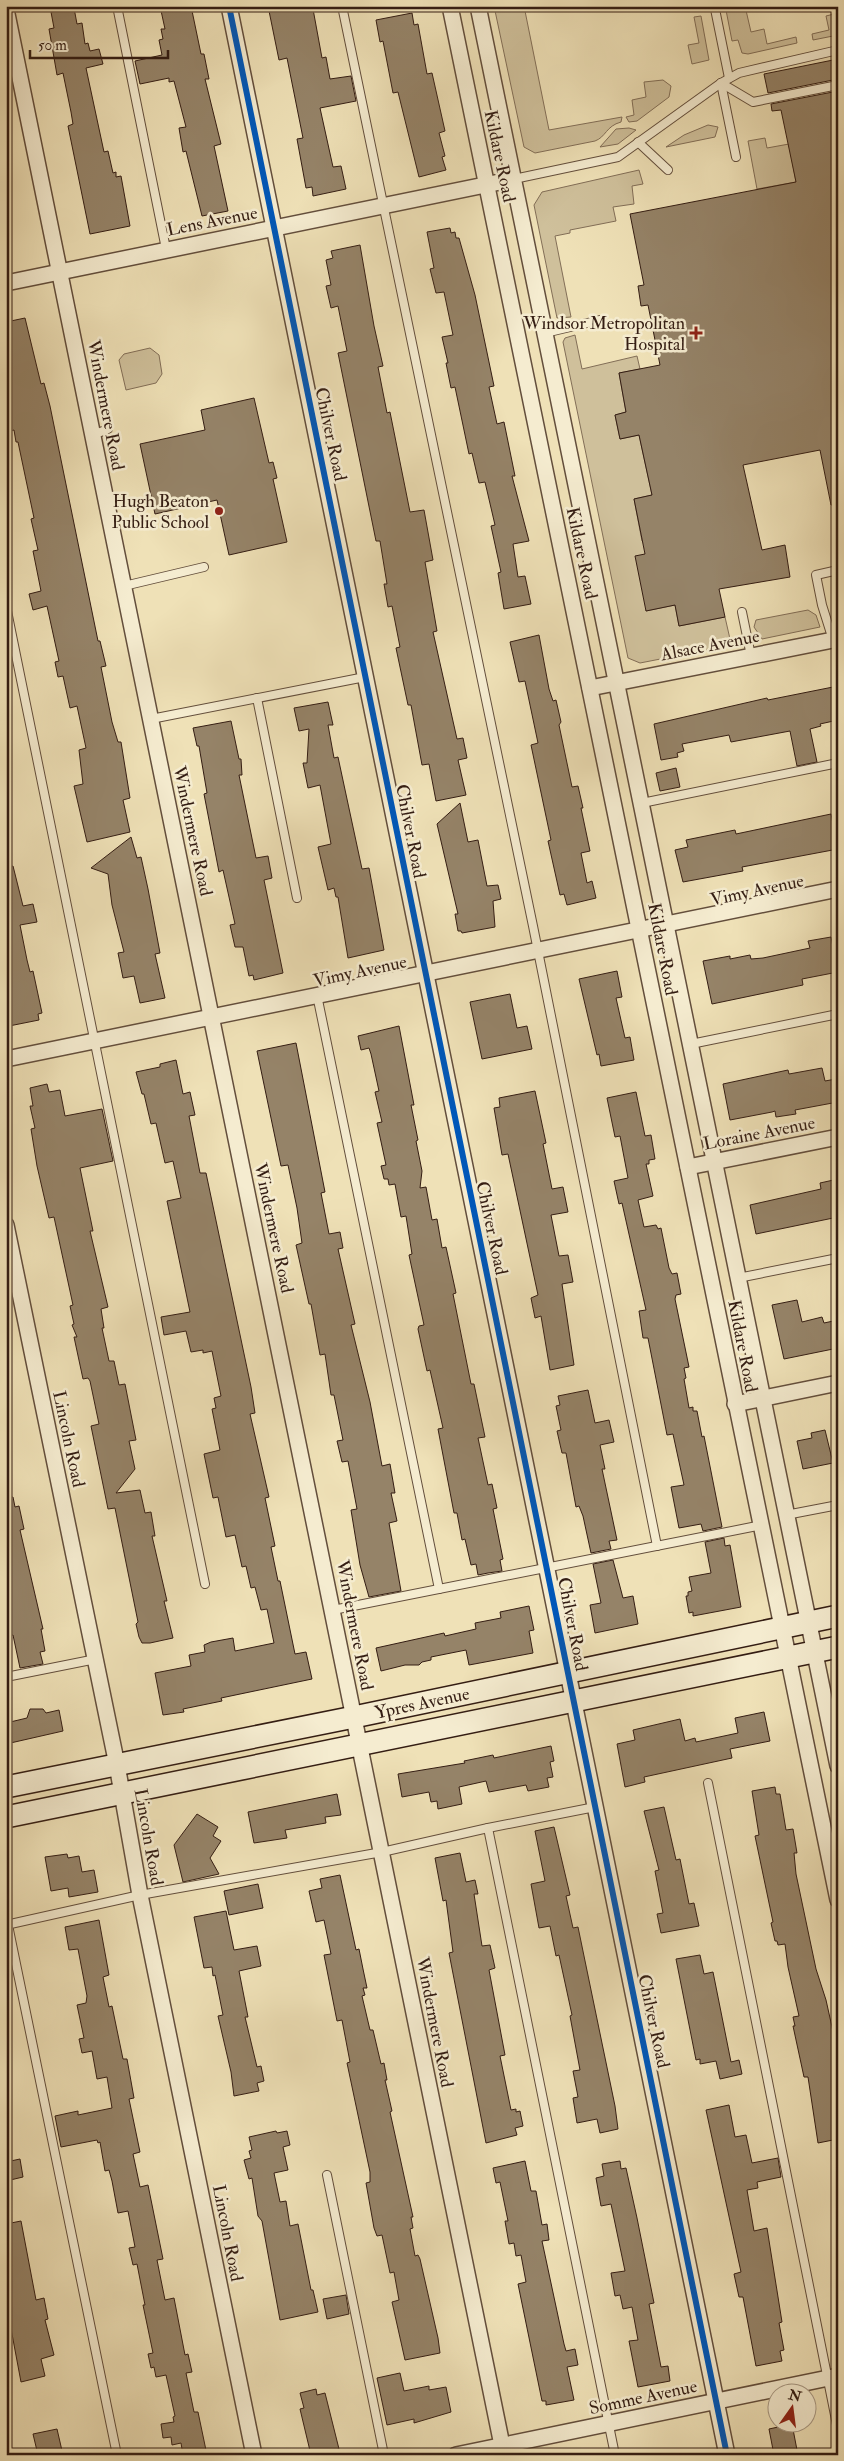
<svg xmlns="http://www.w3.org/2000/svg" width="844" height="2461" font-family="'IM FELL Double Pica',serif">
<rect width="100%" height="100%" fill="#efe1b7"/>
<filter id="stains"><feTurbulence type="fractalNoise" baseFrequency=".004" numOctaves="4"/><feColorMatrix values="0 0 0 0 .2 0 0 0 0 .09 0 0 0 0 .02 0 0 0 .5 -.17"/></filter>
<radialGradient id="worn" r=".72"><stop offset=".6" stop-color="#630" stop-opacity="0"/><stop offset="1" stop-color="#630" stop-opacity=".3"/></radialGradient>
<g fill="#cfc09b" stroke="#826e57">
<path d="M494 6H524L549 130 622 117 621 122C606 126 606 137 595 141L535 153 524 147Z"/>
<path d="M737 6H745L751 32 764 29 767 44 796 37 797 43 748 54 742 53 738 40 732 41 726 10Z"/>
<path d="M838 13V35L813 40 812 34 829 30 826 16Z"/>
<path d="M701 16 709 60 692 64 688 45 699 43 694 17Z"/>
<path d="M663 80 671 86 669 97 637 121 629 122 626 117 634 115 632 100 646 97 644 82Z"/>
<path d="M708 125 718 127 715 137 666 147 684 135Z"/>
<path d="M629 128 636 130 618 144 600 147 616 129Z"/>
<path d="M765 138 767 148 789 144 796 182 757 189 748 141Z"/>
<path d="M639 170 643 184 632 186 634 204 613 207 616 221 570 230V233L555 236 571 317 557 318 534 205 542 192Z"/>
<path d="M575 335 582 369 637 356 640 369 619 373 626 412 615 415 620 439 639 435 652 495 634 499 642 541 660 538 646 611 675 605 679 626 725 617 730 639 727 646 640 663 628 658 563 342 565 338Z"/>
<path d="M150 348 159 355 162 374 156 383 126 390 119 360 124 354Z"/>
<path d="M808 610 816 615 820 627 762 639 754 627 756 620Z"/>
</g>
<g fill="#958368" stroke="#341d13">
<path d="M160 6H191L201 54H204L209 79H205L221 144 214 146 228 211 202 216 186 151 183 152 179 128 186 127 174 81 169 82V78L140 84 135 61 162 55 159 40 163 39 161 29H165Z"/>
<path d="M268 6H310V9H313L322 58 326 57 330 79 351 76 356 101 320 108 333 167 341 166 346 189 313 196 312 187 306 188 297 139 303 138 287 58 279 60Z"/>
<path d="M74 8 77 24 82 23 85 44 88 43 90 51 99 49 103 64 86 68 104 152 108 151 113 173 116 172V177L121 176 130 226 90 234 68 126 73 124 71 112 63 73 57 75 49 29 54 28 51 12Z"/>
<path d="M412 13 414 25 418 24 427 74 432 73 445 131 439 133 445 156 442 157 446 170 419 177 398 92 393 93 383 41 380 42 376 20Z"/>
<path d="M838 59V79L768 93 764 74Z"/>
<path d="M838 91V504L831 505 820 450 743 465 762 550 785 545 790 577 719 589 725 617 679 626 675 605 646 611 635 556 645 554 634 499 652 495 639 435 620 439 615 415 626 412 619 373 660 365 648 305 641 306 638 286 644 285 630 214 796 182 781 110 772 111 771 104Z"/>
<path d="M450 228 451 233 455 232 456 238H459L475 295 494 386 489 387 497 424 504 422 515 476H512L529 541 513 544 518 577 525 576 531 604 504 609 498 573 501 572 491 526 495 525 485 482 479 483 472 453 469 454 455 387 451 388 446 363H448L442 337 453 335 444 292 436 293 430 269 434 268 427 232Z"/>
<path d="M360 245 374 326 383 366 378 367 387 413 390 412 410 512 424 510 433 560 425 562 437 631 433 632 457 739 463 738 467 758 458 760 466 795 436 801 429 764 422 765 411 705H408L396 648 400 647 392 606 388 607 384 584H387L380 541H376L338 353 347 351 338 306 331 308 326 286 331 285 326 260 333 258 331 251Z"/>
<path d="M25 318 41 384 44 383 50 406 98 641H100L106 666 101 667 112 722 118 742H121L130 798 123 800 130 832 87 842 74 786 83 784 79 750 86 748 77 706 70 708 63 676 58 677 55 662 59 661 47 606 33 610 29 594 41 591 33 551 38 550 31 519 34 518 18 442H16L14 430 6 432V322Z"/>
<path d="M254 398 269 463 273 462 277 478 273 479 287 542 229 555 217 500 155 514 140 444 205 430 201 410Z"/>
<path d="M539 635 549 689 553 701 556 700 561 722 559 725 572 787 578 786 583 808H581L590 851 581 853 587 883 592 881 596 898 567 905 564 894 560 895 548 841 551 840 531 745 538 743 525 681 519 682 510 642Z"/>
<path d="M838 686V720L820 724 821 726 810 729 817 762 797 766 790 731 731 742 729 735 682 744 684 751 677 753 678 757 661 760 654 724 767 698 768 700Z"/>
<path d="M328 702 333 725H328L334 758 338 757 362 869 369 868 384 950 348 958 338 897H336L334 888 328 890 318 847 331 844 320 785 308 788 303 763H307L309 729 299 731 294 708Z"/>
<path d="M231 721 239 759H241L242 775H239L256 858 268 856 272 878 264 880 283 973 254 980 253 975 249 976 243 947H235L230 925 235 924 223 870 219 872 204 794 207 793 199 746H197L193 728Z"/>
<path d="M676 768 680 787 660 791 656 773Z"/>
<path d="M460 803 468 842 478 840 487 886 498 885 501 899 493 901 495 927 462 933 461 931H458L455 914H458L437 824Z"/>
<path d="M831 814 838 849 742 867 743 871 683 882 675 850 688 847 686 840 735 830 736 834Z"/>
<path d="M131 837 137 858 141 857 148 889 160 953 155 954 165 998 140 1003 134 976 123 978 118 953 124 952 112 905 108 874 91 868Z"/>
<path d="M13 866 23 906 33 904 37 922 20 925 27 960 30 972 33 971 42 1013 38 1014 39 1020 9 1026 6 1003 11 1002 6 980V867Z"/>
<path d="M831 937 838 972 802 979 803 985 712 1004 703 961 730 956V959L750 955 751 959 763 958 810 948 808 941Z"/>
<path d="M617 971 622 997 616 998 625 1038 630 1037 634 1060 601 1066 599 1054 597 1055 579 979Z"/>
<path d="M510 994 517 1028 527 1026 532 1049 482 1059 470 1002Z"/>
<path d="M399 1026 414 1105H411L418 1140 416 1141 422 1171 420 1188 426 1187 432 1220 437 1219 442 1248 446 1247 456 1293 453 1294 471 1384H474L485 1437 478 1438 488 1485 492 1484 497 1508 493 1509 503 1559 500 1560 502 1571 488 1573 478 1575 476 1564 471 1565 465 1539 462 1540 457 1513H454L438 1429 443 1428 430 1370 427 1371 418 1329 419 1326 424 1325 409 1255 412 1254 406 1216 401 1217 395 1184 389 1185 388 1179H384L381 1166 386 1165 377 1123 382 1122 375 1092 379 1091 371 1054 369 1048 361 1050 358 1036Z"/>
<path d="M296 1043 325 1192 321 1193 329 1234 340 1232 343 1248 338 1249 355 1324 351 1325 370 1402 382 1466 390 1464 395 1493H391L397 1521 389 1523 401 1591 369 1597 360 1565 351 1510 357 1509 348 1461 342 1462 337 1441 343 1440 334 1395H331L325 1354 320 1355 311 1304H309L296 1245 302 1243 297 1208 288 1165 281 1166 257 1051Z"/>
<path d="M176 1060 183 1094 190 1092 195 1115 189 1116 200 1173H206L251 1387 255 1413 250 1414 269 1497 265 1498 275 1546 271 1547 278 1581H280L295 1654 306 1652 312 1679 221 1698 222 1701 183 1709 184 1712 163 1715 155 1673 191 1666 189 1655 205 1652 204 1645 211 1642 233 1638 235 1651 274 1643 267 1609 261 1610 255 1587 251 1588 246 1566 242 1567 235 1535 226 1537 218 1497 213 1498 204 1454 220 1450 212 1409 216 1408 214 1398 221 1396 212 1351 203 1353V1350L191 1352 186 1331 164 1335 161 1317 190 1312 167 1201 181 1198 173 1161 165 1163 156 1123 151 1124 144 1094H142L136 1072 160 1067V1064Z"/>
<path d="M822 1068 825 1081 836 1079 838 1102 795 1110 796 1114 776 1117 775 1111 772 1112 730 1120 723 1084 788 1070 789 1074Z"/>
<path d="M47 1084 49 1092 60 1090 65 1116 102 1109 113 1161 80 1168 93 1231H90L108 1307 101 1309 104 1328H102L109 1361H114L119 1385 125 1384 136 1440 129 1441 135 1469 116 1493 140 1490 145 1513 151 1512 155 1536H152L167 1601H164L173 1638 150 1643H142L139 1637 136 1624 138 1622 115 1508 108 1509 91 1426 99 1424 90 1381 88 1378 83 1379 74 1337H77L72 1325 74 1324 70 1306 73 1305 54 1217 49 1218 37 1166 31 1129 35 1128 30 1106H33L30 1088Z"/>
<path d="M535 1091 546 1143 543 1144 552 1189 563 1187 568 1212 551 1215 559 1256 568 1255 573 1282 562 1284 574 1365 550 1370 541 1316 535 1318 531 1298 538 1295 508 1154 502 1155 494 1108 500 1107 499 1098Z"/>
<path d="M636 1092 645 1136 651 1135 655 1159 649 1160V1164H646L653 1196 638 1200 644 1227 656 1225 658 1229 661 1228 669 1268 672 1274 677 1273 681 1294 676 1295 675 1299 689 1367 684 1368 686 1378 684 1379 689 1408 693 1407V1411H697L702 1437 704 1436 722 1527 703 1531 701 1524 679 1528 671 1487 684 1485 673 1434 667 1435 648 1338H643L639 1311 646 1310 622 1203 619 1204 614 1181 628 1178 620 1136 615 1137 607 1098Z"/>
<path d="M838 1179V1217L756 1234 750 1205 821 1189 820 1183Z"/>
<path d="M797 1300 802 1322 822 1317 824 1323 838 1320V1348L784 1359 772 1305Z"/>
<path d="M588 1390 595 1423 609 1420 614 1442 600 1445 605 1469H602L617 1540 609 1541 611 1549 591 1553 583 1516 579 1506 576 1507 566 1453H562L557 1431 561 1430 556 1406 560 1405 558 1396Z"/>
<path d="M825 1430 833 1463 803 1469 797 1441 812 1438 811 1433Z"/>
<path d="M13 1497 15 1507 19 1506 24 1529 20 1530 43 1629H41L45 1651 40 1652 43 1664 20 1668 13 1635 6 1636V1498Z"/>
<path d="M724 1538 725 1546 730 1545 741 1607 693 1616V1612L689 1613 686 1596H688V1592L692 1591 689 1577 711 1573 705 1542Z"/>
<path d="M613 1560 623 1598 633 1596 638 1624 595 1633 590 1605 601 1603 593 1564Z"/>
<path d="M529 1606 534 1630 529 1631 533 1653 469 1665 466 1650 431 1657V1660L422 1662 419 1665H405L381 1671 376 1648 444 1633 445 1636 476 1629 475 1623 501 1618 500 1612Z"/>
<path d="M30 1709H43L46 1713 59 1710 63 1731 6 1744V1723L27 1718Z"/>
<path d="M764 1712 770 1741 730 1749 732 1758 644 1777 645 1782 625 1787 617 1744 635 1740 633 1730 680 1719 685 1741 695 1738 696 1742 738 1733 735 1718Z"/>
<path d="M551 1746 554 1761 550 1762 553 1777 547 1778 549 1787 528 1791 526 1785 489 1792 486 1781 459 1787 462 1804 438 1809 437 1801 431 1802 429 1792 402 1797 398 1774 465 1763 464 1761 493 1755 494 1758Z"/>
<path d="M775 1787 776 1794H780L786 1830 793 1829 797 1853H794L796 1874 816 1969 826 2000 838 2054V2139L818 2143 808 2077H804L793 2026H795L793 2017 799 2016 788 1967 785 1944 778 1945 777 1941H775L771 1923 773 1922 755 1836 759 1835 752 1791Z"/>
<path d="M337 1794 341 1815 325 1817 326 1823 285 1830 287 1838 254 1843 248 1812Z"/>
<path d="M664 1807 676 1860 680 1859 689 1904 694 1903 699 1926 661 1933 657 1914 663 1913 655 1871 659 1870 644 1811Z"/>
<path d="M197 1814 218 1827 213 1836 221 1841 210 1858 219 1874 183 1882 174 1845Z"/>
<path d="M554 1827 570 1895 566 1896 573 1928 578 1927 615 2106 618 2129 600 2133 597 2119 577 2123 573 2098 578 2097 573 2071 580 2070 570 2016 572 2015 559 1955 556 1956 550 1926 539 1928 531 1884 545 1881 535 1831Z"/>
<path d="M460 1853 466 1882 475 1880 478 1894H474L482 1946 490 1945 495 1968 489 1970 505 2055 500 2056 511 2110 516 2109V2112L520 2111 523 2126 515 2128 517 2135 486 2143 449 1953 453 1952 446 1900 443 1901 435 1858Z"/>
<path d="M67 1854 68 1858 79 1856 82 1872 94 1870 98 1892 69 1897 68 1888 51 1891 45 1857Z"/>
<path d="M340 1875 356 1950 359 1949 363 1969 367 1988H363L365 1995 362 1996 370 2030H373L381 2064 384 2063 387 2080H385L392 2111 390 2112 413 2217H411L413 2228 410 2229 415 2256 418 2255 420 2259 438 2338 440 2353 405 2360 392 2302 399 2300 394 2272 390 2273 382 2235 377 2236 374 2228 366 2183 370 2182V2172L347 2063 350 2062 342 2020 337 2021 324 1955 331 1954 324 1920 316 1922 309 1891 322 1888 320 1879Z"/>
<path d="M258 1884 263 1908 229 1915 224 1891Z"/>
<path d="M226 1911 234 1950 257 1946 261 1966 239 1971 248 2017H245L257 2067 261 2066 264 2081 257 2083 259 2091 234 2096 231 2072 218 2016 223 2015 215 1975 213 1976 212 1967 204 1968 194 1917Z"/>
<path d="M99 1920 109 1975 103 1977 109 2007 112 2006 123 2059H127L134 2098 129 2099 140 2152 133 2154 140 2187 148 2185 163 2259 157 2260 165 2300 174 2298 185 2355 188 2354 192 2372 186 2373 194 2412H198L207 2455H183L181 2443 172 2445 171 2437 163 2438 161 2424 174 2422 173 2417 175 2416 166 2375 156 2377 154 2367 151 2368 148 2354 153 2353 143 2305H145L137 2264 133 2265 129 2248 135 2247 128 2211 118 2213 112 2181 109 2170 105 2171 100 2142 98 2143 97 2140 61 2147 55 2116 78 2111V2115L112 2108 107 2077 97 2079 92 2051 82 2053 79 2039 84 2038 77 2005 86 2003 87 1996 78 1949 69 1950 65 1927Z"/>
<path d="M700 1955 704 1974 713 1972 731 2062 739 2060 742 2074 720 2079 716 2061 700 2064V2059L696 2060 676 1959Z"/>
<path d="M729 2105 735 2137 746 2135 752 2163 778 2158 781 2177 757 2182 758 2188 747 2190 754 2231 767 2228 782 2322 779 2323 784 2350 780 2351 782 2361 756 2366 743 2297H739L734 2274 741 2272 706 2110Z"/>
<path d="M276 2131 277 2133 287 2131 290 2145 283 2147 288 2170 274 2173 280 2202 286 2201 290 2226 298 2224 311 2290H313L318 2312 280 2320 262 2221 258 2216 252 2178 249 2179 244 2160 251 2158 249 2151 252 2150 249 2137Z"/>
<path d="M20 2159 23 2177 6 2181V2162Z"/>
<path d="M525 2161 531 2191H536L542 2225 547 2224 549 2240 542 2241 564 2344 566 2351 575 2349 578 2365 567 2367 574 2400 546 2405V2401H542L518 2284 526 2282 521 2255 516 2256 514 2243 509 2244 505 2221H508L500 2182 496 2183 493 2168Z"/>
<path d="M620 2161 621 2169 626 2168 637 2218 654 2303 649 2304 661 2367 668 2366 670 2381 638 2387 629 2341 638 2340 632 2307 623 2309 620 2295 615 2296 611 2273 625 2271 611 2204 601 2206 596 2178 604 2176 602 2164Z"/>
<path d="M21 2221 36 2300 44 2298 48 2319 45 2320 54 2355 41 2359 45 2376 21 2382 6 2302V2224Z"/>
<path d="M346 2295 349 2314 327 2319 323 2299Z"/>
<path d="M400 2373 404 2391 429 2386V2390L446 2387 451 2412 414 2423V2419L387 2425 377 2378Z"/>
<path d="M316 2389 317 2395 325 2393 339 2449 311 2455 300 2409 304 2408 300 2393Z"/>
<path d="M792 2424 797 2450 774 2455 769 2429Z"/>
<path d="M57 2429 63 2455H38L33 2434Z"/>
</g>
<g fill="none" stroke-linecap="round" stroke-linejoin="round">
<g stroke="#634e3c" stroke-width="10">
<g id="lane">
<path d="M117 6 166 249"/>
<path d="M342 6 533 926 657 1546"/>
<path d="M715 9 729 78"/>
<path d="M721 83 753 102 838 85"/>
<path d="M721 83 736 157"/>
<path d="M638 142 668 170"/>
<path d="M514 179 618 157 721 83 739 73 838 50"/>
<path d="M545 333 600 320"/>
<path d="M93 435 108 429"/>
<path d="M124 586 204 567"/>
<path d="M6 606 205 1584"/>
<path d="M742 612 751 656"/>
<path d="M833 640 822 605 816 575 838 570"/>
<path d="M257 698 297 898"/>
<path d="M151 719 365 677"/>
<path d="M642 803 838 763"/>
<path d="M317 995 439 1589"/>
<path d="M691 1044 838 1014"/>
<path d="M738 1278 838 1258"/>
<path d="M786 1515 838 1505"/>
<path d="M333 1610 762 1525"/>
<path d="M6 1677 96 1659"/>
<path d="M708 1783 838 2430"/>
<path d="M488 1828 615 2455"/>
<path d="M6 1925 140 1895 382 1852 488 1828 595 1807"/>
<path d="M8 1925 117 2455"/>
<path d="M327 2175 384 2455"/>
</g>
</g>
<g stroke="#634e3c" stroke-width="18">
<g id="street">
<path d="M229 6 727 2455"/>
<path d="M450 6 838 1900"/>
<path d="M478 6 838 1766"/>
<path d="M6 9 504 2455"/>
<path d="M6 283 514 179"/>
<path d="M590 688 838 639"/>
<path d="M6 1059 838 889"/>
<path d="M688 1167 838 1137"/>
<path d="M6 1225 117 1765 140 1895 254 2455"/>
<path d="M735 1404 838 1383"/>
<path d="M456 2455 838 2376"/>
</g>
</g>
<g stroke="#341d13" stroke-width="24">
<g id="secondary">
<path d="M6 1787 354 1717 838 1616"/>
<path d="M6 1817 838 1647"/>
</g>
</g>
<use href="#lane" stroke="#f5ecd0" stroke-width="8"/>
<use href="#street" stroke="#f5ecd0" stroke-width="15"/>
<use href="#secondary" stroke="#f5ecd0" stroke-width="21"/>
<g stroke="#f5ecd0" stroke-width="9">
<path id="cycleway" d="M229 6 727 2455"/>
</g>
<use href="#cycleway" stroke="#0057b8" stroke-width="6"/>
</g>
<g fill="#8f2418" stroke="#f5ecd0" stroke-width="2">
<path d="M693.5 325.5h5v5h5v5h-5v5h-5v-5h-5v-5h5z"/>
<circle cx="219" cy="511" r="5"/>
</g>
<g text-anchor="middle" stroke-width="5" stroke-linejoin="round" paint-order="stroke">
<g font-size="18" fill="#341d13" stroke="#f5ecd0">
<text transform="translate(500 156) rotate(78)" y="6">Kildare Road</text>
<text transform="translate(212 221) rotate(-11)" y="6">Lens Avenue</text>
<text transform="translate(106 405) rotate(79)" y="6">Windermere Road</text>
<text transform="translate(331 434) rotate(78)" y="6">Chilver Road</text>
<text transform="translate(582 553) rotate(78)" y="6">Kildare Road</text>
<text transform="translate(710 645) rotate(-11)" y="6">Alsace Avenue</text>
<text transform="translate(193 831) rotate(78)" y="6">Windermere Road</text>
<text transform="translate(411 831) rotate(79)" y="6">Chilver Road</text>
<text transform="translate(757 890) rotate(-12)" y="6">Vimy Avenue</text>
<text transform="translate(663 949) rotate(79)" y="6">Kildare Road</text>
<text transform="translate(360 971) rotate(-12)" y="6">Vimy Avenue</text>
<text transform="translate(759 1133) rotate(-11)" y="6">Loraine Avenue</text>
<text transform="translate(274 1228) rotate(78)" y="6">Windermere Road</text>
<text transform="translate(492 1228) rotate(78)" y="6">Chilver Road</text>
<text transform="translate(743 1346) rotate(79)" y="6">Kildare Road</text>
<text transform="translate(69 1439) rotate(78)" y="6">Lincoln Road</text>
<text transform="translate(573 1624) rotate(79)" y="6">Chilver Road</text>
<text transform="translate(355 1625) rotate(79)" y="6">Windermere Road</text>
<text transform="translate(422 1703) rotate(-12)" y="6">Ypres Avenue</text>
<text transform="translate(149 1837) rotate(80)" y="6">Lincoln Road</text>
<text transform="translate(654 2021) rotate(78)" y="6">Chilver Road</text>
<text transform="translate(435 2022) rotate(79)" y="6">Windermere Road</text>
<text transform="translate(228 2233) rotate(79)" y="6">Lincoln Road</text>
<text transform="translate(643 2397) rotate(-12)" y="6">Somme Avenue</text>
</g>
<g font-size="18" fill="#341d13" stroke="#f5ecd0" text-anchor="end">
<text x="685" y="329">Windsor Metropolitan<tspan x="685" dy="21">Hospital</tspan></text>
<text x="209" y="507">Hugh Beaton<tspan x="209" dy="21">Public School</tspan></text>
</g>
</g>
<rect width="844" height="2461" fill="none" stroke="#efe1b7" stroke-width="25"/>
<rect x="8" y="8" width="829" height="2446" fill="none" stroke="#341d13" stroke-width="2.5"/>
<rect x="12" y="12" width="819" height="2436" fill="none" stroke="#341d13"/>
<g transform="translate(792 2408) rotate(14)"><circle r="24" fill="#f5ecd0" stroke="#a89984"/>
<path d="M0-4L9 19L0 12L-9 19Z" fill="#8f2418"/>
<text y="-8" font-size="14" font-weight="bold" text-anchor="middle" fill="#341d13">N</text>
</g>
<path d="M30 50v8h138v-8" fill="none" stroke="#341d13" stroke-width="2.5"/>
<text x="38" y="50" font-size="15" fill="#341d13" stroke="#f5ecd0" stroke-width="4" paint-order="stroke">50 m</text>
<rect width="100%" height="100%" filter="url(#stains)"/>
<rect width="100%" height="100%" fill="url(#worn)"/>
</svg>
